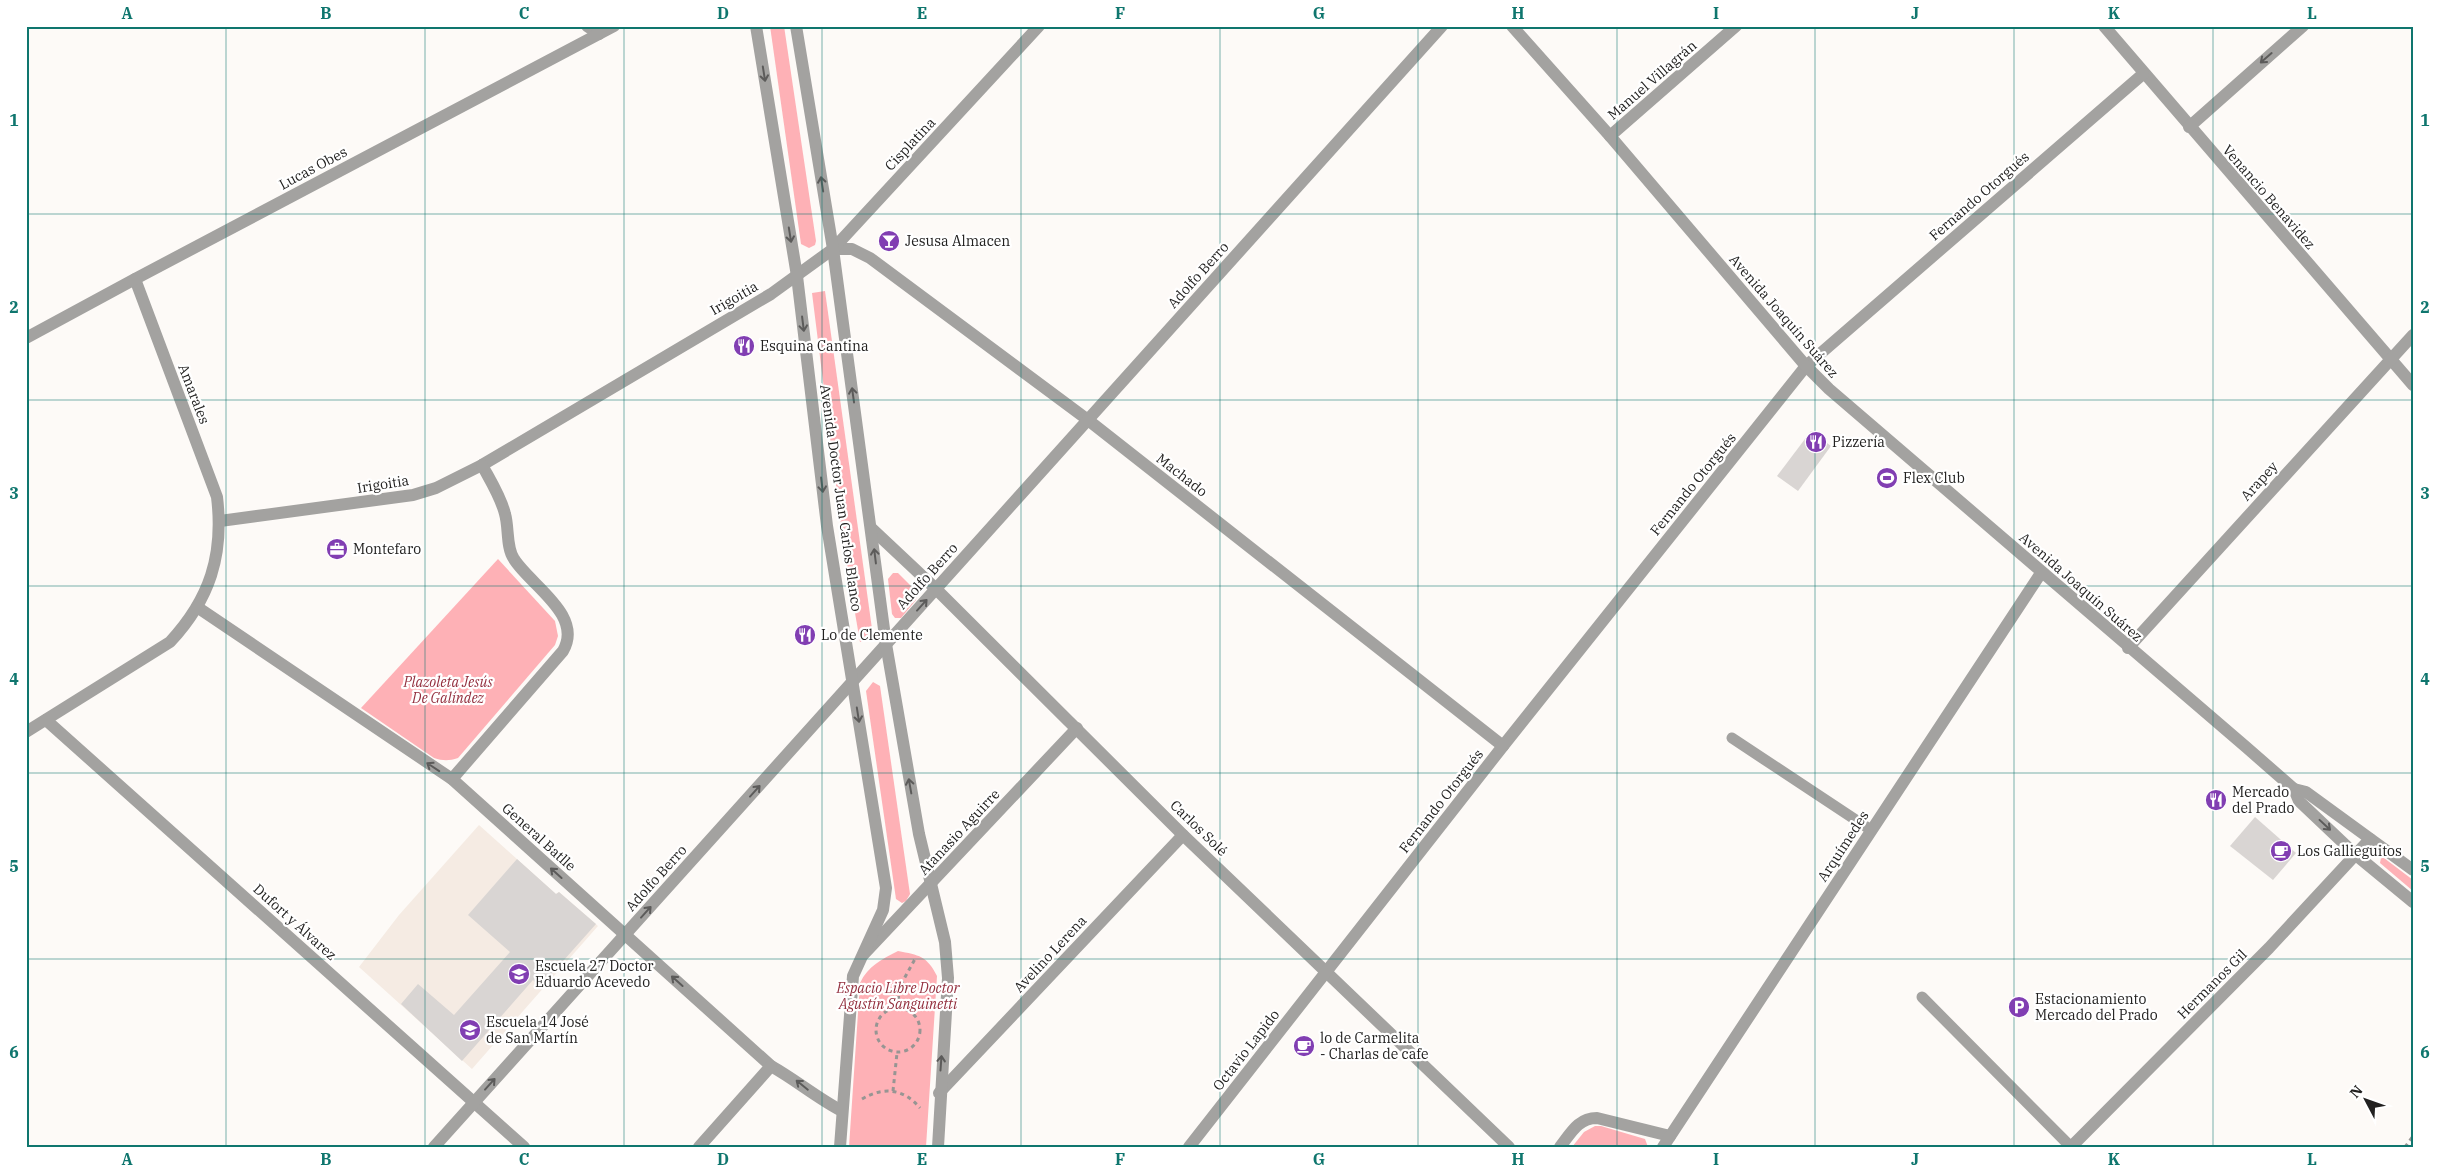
<svg xmlns="http://www.w3.org/2000/svg" width="2439" height="1173" font-family="'IBM Plex Serif',serif">
<rect width="100%" height="100%" fill="#fdfaf7"/>
<path fill="#f5ebe3" d="M479 825 556 894 559 892 598 926 472 1069 359 967 399 915Z"/>
<g fill="#feb1b6">
<path d="M770 26H784L816 241 815 245 809 248 801 244Z"/>
<path d="M825 291 873 636 860 642 844 549 812 293Z"/>
<path d="M498 559 555 621 558 636 555 645 458 758C449 761 443 761 434 758L361 708Z"/>
<path d="M893 573H898L917 592 916 600 901 618H895L892 614 888 579Z"/>
<path d="M873 682 880 686 910 894 906 901 902 903 896 899 866 691Z"/>
<path d="M2381 858H2384L2413 880V891L2380 863Z"/>
<path d="M898 951C919 955 927 956 937 976L926 1147H849L860 983C868 966 882 959 898 951Z"/>
<path d="M1595 1126H1601L1645 1139 1648 1147H1572L1584 1132Z"/>
</g>
<g fill="#d9d5d3">
<path d="M1811 431 1831 446 1798 491 1777 476Z"/>
<path d="M2255 817 2296 853 2273 880 2230 846Z"/>
<path d="M517 859 556 894 559 892 596 924 540 987 533 980 462 1061 401 1004 418 984 454 1015 510 952 468 915Z"/>
</g>
<g fill="none" stroke-linecap="round" stroke-linejoin="round">
<g stroke="#979593" stroke-width="3" stroke-dasharray="4 4" stroke-linecap="butt">
<circle cx="898" cy="1030" r="22"/>
<path d="M898 1008 899 988 915 959"/>
<path d="M893 1091 897 1053"/>
<path d="M862 1099C884 1086 904 1089 920 1108"/>
<path d="M2405 1147 2413 1136"/>
</g>
<g stroke="#a3a2a0" stroke-width="11">
<path d="M1732 738 1871 830"/>
<path d="M1922 997 2071 1147"/>
</g>
<g stroke="#a3a2a0" stroke-width="12">
<path d="M587 26 599 34"/>
<path d="M2104 26 2413 385"/>
<path d="M2189 127 2303 26"/>
<path d="M1610 136 1736 26"/>
<path d="M833 249H852L870 258 1088 420 1503 746"/>
<path d="M220 521 413 495 436 488 482 465 771 294 833 249 1039 26"/>
<path d="M871 528 936 589 1183 835 1509 1147"/>
<path d="M197 607 452 779 771 1066C796 1080 817 1098 842 1111"/>
<path d="M2128 648 2413 335"/>
<path d="M46 720 524 1147"/>
<path d="M26 732 170 642C210 599 224 555 217 497L135 279"/>
<path d="M452 779 563 651C584 615 530 585 514 559 506 548 509 527 505 514 501 497 490 480 482 465"/>
<path d="M864 954 1077 728"/>
<path d="M939 1093 1183 835"/>
<path d="M434 1147 1442 26"/>
<path d="M699 1147 771 1066"/>
<path d="M1189 1147 1503 746 1806 366 2143 74"/>
<path d="M1560 1147C1571 1133 1578 1118 1597 1118L1670 1136"/>
<path d="M1663 1147 2041 573"/>
<path d="M2071 1147 2269 948 2370 839"/>
</g>
<g stroke="#a3a2a0" stroke-width="12">
<path d="M756 26 797 276 827 526 886 888 883 910 853 976 840 1147"/>
<path d="M796 26 833 249 886 644 919 834 945 942 948 978 938 1147"/>
<path d="M1512 26 1610 136 1806 366 1829 389 2246 747 2294 789 2299 801 2356 855 2413 902"/>
<path d="M26 338 135 279 614 26"/>
<path d="M2294 789 2306 792 2413 870"/>
</g>
</g>
<defs><path id="oneway-shaft" d="M-6 0H5M1.5-3L5.5 0L1.5 3" fill="none" stroke-width="1.6" stroke-linecap="round" stroke-linejoin="round" transform="scale(1.25)"/></defs>
<g stroke="#5c5b5a">
<use href="#oneway-shaft" transform="translate(2266 58) rotate(139)"/>
<use href="#oneway-shaft" transform="translate(764 74) rotate(81)"/>
<use href="#oneway-shaft" transform="translate(822 184) rotate(-99)"/>
<use href="#oneway-shaft" transform="translate(790 235) rotate(81)"/>
<use href="#oneway-shaft" transform="translate(803 324) rotate(83)"/>
<use href="#oneway-shaft" transform="translate(853 395) rotate(-98)"/>
<use href="#oneway-shaft" transform="translate(822 485) rotate(83)"/>
<use href="#oneway-shaft" transform="translate(875 556) rotate(-97)"/>
<use href="#oneway-shaft" transform="translate(922 605) rotate(-48)"/>
<use href="#oneway-shaft" transform="translate(858 715) rotate(81)"/>
<use href="#oneway-shaft" transform="translate(433 767) rotate(-146)"/>
<use href="#oneway-shaft" transform="translate(910 786) rotate(-100)"/>
<use href="#oneway-shaft" transform="translate(755 791) rotate(-48)"/>
<use href="#oneway-shaft" transform="translate(2325 825) rotate(43)"/>
<use href="#oneway-shaft" transform="translate(556 873) rotate(-138)"/>
<use href="#oneway-shaft" transform="translate(646 912) rotate(-48)"/>
<use href="#oneway-shaft" transform="translate(677 981) rotate(-138)"/>
<use href="#oneway-shaft" transform="translate(941 1063) rotate(-86)"/>
<use href="#oneway-shaft" transform="translate(490 1084) rotate(-48)"/>
<use href="#oneway-shaft" transform="translate(802 1085) rotate(-141)"/>
</g>
<path fill="none" stroke="#0f766e" stroke-width="1" stroke-opacity="0.55" d="M226 26V1147M425 26V1147M624 26V1147M822 26V1147M1021 26V1147M1220 26V1147M1418 26V1147M1617 26V1147M1815 26V1147M2014 26V1147M2213 26V1147M26 214H2413M26 400H2413M26 586H2413M26 773H2413M26 959H2413"/>
<defs>
<g id="bar-disc" transform="scale(1.125)"><circle r="9.5" fill="#813eb2" stroke="#fff"/><path d="M-6-5H6L.8 .8V4.5H3.5V6h-7V4.5H-.8V.8Z" fill="#fff"/></g>
<g id="restaurant-disc" transform="scale(1.125)"><circle r="9.5" fill="#813eb2" stroke="#fff"/><path d="M-5-6h1v4h1v-4h1v4h1v-4h1v5L-1.5 .5V6h-2V.5L-5-1ZM5-6V6H3V1.5H1.5Q1.5-4 5-6Z" fill="#fff"/></g>
<g id="stadium-disc" transform="scale(1.125)"><circle r="9.5" fill="#813eb2" stroke="#fff"/><path d="M0-5a6.5 5 0 1 0 0 10a6.5 5 0 1 0 0-10ZM-3.5-1.8h7v3.6h-7Z" fill="#fff"/></g>
<g id="office-disc" transform="scale(1.125)"><circle r="9.5" fill="#813eb2" stroke="#fff"/><path d="M-6-3h4V-5.5h4V-3h4V5H-6ZM-1-4.5V-3h2v-1.5ZM-6 0V1H6V0Z" fill="#fff"/></g>
<g id="cafe-disc" transform="scale(1.125)"><circle r="9.5" fill="#813eb2" stroke="#fff"/><path d="M-5.5-4.5H6V0H3Q3 3.5 0 3.5H-2.5Q-5.5 3.5-5.5 0ZM3-3.2v2h1.7v-2ZM-6 4.5H4V6H-6Z" fill="#fff"/></g>
<g id="school-disc" transform="scale(1.125)"><circle r="9.5" fill="#813eb2" stroke="#fff"/><path d="M0-5L7-2L0 1L-7-2ZM-4 1L0 2.5L4 1V4Q0 6-4 4Z" fill="#fff"/></g>
<g id="parking-disc" transform="scale(1.125)"><circle r="9.5" fill="#813eb2" stroke="#fff"/><path d="M-3.5-5.5H1a3.5 3.5 0 0 1 0 7H-1V5.5H-3.5ZM-1-3.4V-.6H.8a1.4 1.4 0 0 0 0-2.8Z" fill="#fff"/></g>
</defs>
<g fill-rule="evenodd">
<use href="#bar-disc" x="889" y="241"/>
<use href="#restaurant-disc" x="744" y="346"/>
<use href="#restaurant-disc" x="1816" y="442"/>
<use href="#stadium-disc" x="1887" y="478"/>
<use href="#office-disc" x="337" y="549"/>
<use href="#restaurant-disc" x="805" y="635"/>
<use href="#restaurant-disc" x="2216" y="800"/>
<use href="#cafe-disc" x="2281" y="851"/>
<use href="#school-disc" x="519" y="974"/>
<use href="#parking-disc" x="2019" y="1007"/>
<use href="#school-disc" x="470" y="1030"/>
<use href="#cafe-disc" x="1304" y="1046"/>
</g>
<g text-anchor="middle" stroke-width="4.5" stroke-linejoin="round" paint-order="stroke">
<g font-size="14" fill="#222120" stroke="#fff">
<text transform="translate(1652 80) rotate(-41)" y="5">Manuel Villagrán</text>
<text transform="translate(910 144) rotate(-47)" y="5">Cisplatina</text>
<text transform="translate(313 168) rotate(-28)" y="5">Lucas Obes</text>
<text transform="translate(1979 196) rotate(-41)" y="5">Fernando Otorgués</text>
<text transform="translate(2269 197) rotate(49)" y="5">Venancio Benavidez</text>
<text transform="translate(1198 275) rotate(-48)" y="5">Adolfo Berro</text>
<text transform="translate(734 298) rotate(-30)" y="5">Irigoitia</text>
<text transform="translate(1784 316) rotate(49)" y="5">Avenida Joaquín Suárez</text>
<text transform="translate(194 394) rotate(69)" y="5">Amarales</text>
<text transform="translate(1182 475) rotate(38)" y="5">Machado</text>
<text transform="translate(2259 481) rotate(-48)" y="5">Arapey</text>
<text transform="translate(383 484) rotate(-9)" y="5">Irigoitia</text>
<text transform="translate(1693 484) rotate(-51)" y="5">Fernando Otorgués</text>
<text transform="translate(841 498) rotate(82)" y="5">Avenida Doctor Juan Carlos Blanco</text>
<text transform="translate(927 576) rotate(-48)" y="5">Adolfo Berro</text>
<text transform="translate(2081 587) rotate(41)" y="5">Avenida Joaquín Suárez</text>
<text transform="translate(1441 801) rotate(-52)" y="5">Fernando Otorgués</text>
<text transform="translate(1199 828) rotate(44)" y="5">Carlos Solé</text>
<text transform="translate(959 832) rotate(-47)" y="5">Atanasio Aguirre</text>
<text transform="translate(539 837) rotate(42)" y="5">General Batlle</text>
<text transform="translate(1843 846) rotate(-57)" y="5">Arquímedes</text>
<text transform="translate(656 878) rotate(-48)" y="5">Adolfo Berro</text>
<text transform="translate(295 922) rotate(42)" y="5">Dufort y Álvarez</text>
<text transform="translate(1050 954) rotate(-47)" y="5">Avelino Lerena</text>
<text transform="translate(2212 984) rotate(-45)" y="5">Hermanos Gil</text>
<text transform="translate(1246 1050) rotate(-52)" y="5">Octavio Lapido</text>
</g>
<g font-size="14" fill="#222120" stroke="#fff" text-anchor="start">
<text x="905" y="246">Jesusa Almacen</text>
<text x="760" y="351">Esquina Cantina</text>
<text x="1832" y="447">Pizzería</text>
<text x="1903" y="483">Flex Club</text>
<text x="353" y="554">Montefaro</text>
<text x="821" y="640">Lo de Clemente</text>
<text x="2232" y="797">Mercado<tspan x="2232" dy="16">del Prado</tspan></text>
<text x="2297" y="856">Los Gallieguitos</text>
<text x="535" y="971">Escuela 27 Doctor<tspan x="535" dy="16">Eduardo Acevedo</tspan></text>
<text x="2035" y="1004">Estacionamiento<tspan x="2035" dy="16">Mercado del Prado</tspan></text>
<text x="486" y="1027">Escuela 14 José<tspan x="486" dy="16">de San Martín</tspan></text>
<text x="1320" y="1043">lo de Carmelita<tspan x="1320" dy="16">- Charlas de cafe</tspan></text>
</g>
<g font-size="14" font-style="italic" fill="#932f3e" stroke="#fff">
<text x="448" y="687">Plazoleta Jesús<tspan x="448" dy="16">De Galíndez</tspan></text>
<text x="898" y="993">Espacio Libre Doctor<tspan x="898" dy="16">Agustín Sanguinetti</tspan></text>
</g>
</g>
<rect width="2439" height="1173" fill="none" stroke="#ffffff" stroke-width="55"/>
<g transform="translate(2366 1100) rotate(311)" stroke="#ffffff" stroke-width="4" paint-order="stroke">
<path d="M0-4L9 19L0 12L-9 19Z" fill="#222120"/>
<text y="-8" font-size="14" font-weight="bold" text-anchor="middle" fill="#222120">N</text>
</g>
<rect x="28" y="28" width="2384" height="1118" fill="none" stroke="#0f766e" stroke-width="2"/>
<g font-size="16" text-anchor="middle" font-weight="bold" fill="#0f766e">
<text x="127" y="19">A</text>
<text x="326" y="19">B</text>
<text x="524" y="19">C</text>
<text x="723" y="19">D</text>
<text x="922" y="19">E</text>
<text x="1120" y="19">F</text>
<text x="1319" y="19">G</text>
<text x="1518" y="19">H</text>
<text x="1716" y="19">I</text>
<text x="1915" y="19">J</text>
<text x="2114" y="19">K</text>
<text x="2312" y="19">L</text>
<text x="14" y="126">1</text>
<text x="2425" y="126">1</text>
<text x="14" y="313">2</text>
<text x="2425" y="313">2</text>
<text x="14" y="499">3</text>
<text x="2425" y="499">3</text>
<text x="14" y="685">4</text>
<text x="2425" y="685">4</text>
<text x="14" y="872">5</text>
<text x="2425" y="872">5</text>
<text x="14" y="1058">6</text>
<text x="2425" y="1058">6</text>
<text x="127" y="1165">A</text>
<text x="326" y="1165">B</text>
<text x="524" y="1165">C</text>
<text x="723" y="1165">D</text>
<text x="922" y="1165">E</text>
<text x="1120" y="1165">F</text>
<text x="1319" y="1165">G</text>
<text x="1518" y="1165">H</text>
<text x="1716" y="1165">I</text>
<text x="1915" y="1165">J</text>
<text x="2114" y="1165">K</text>
<text x="2312" y="1165">L</text>
</g>
</svg>
